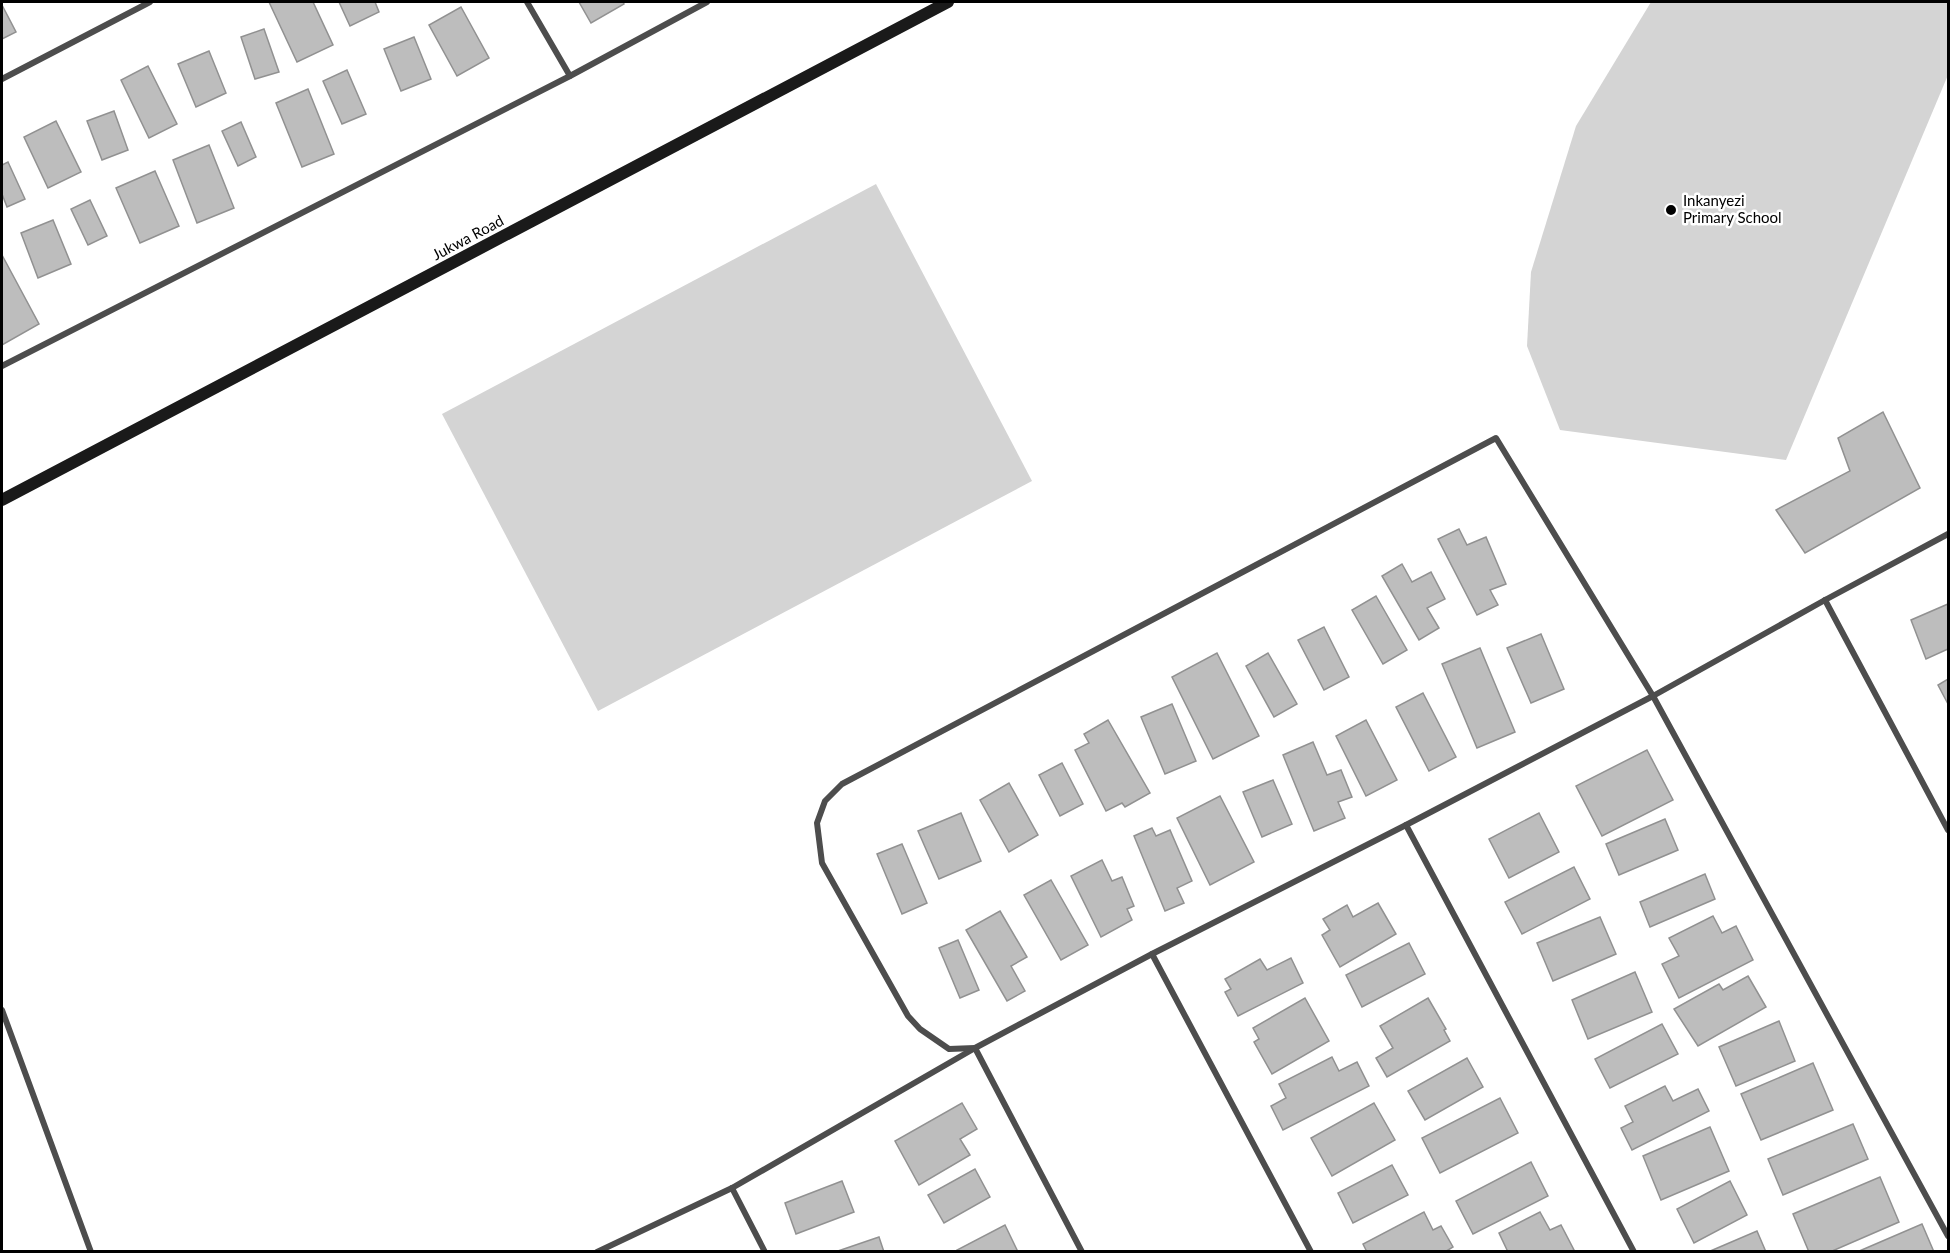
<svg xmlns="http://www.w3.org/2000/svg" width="1950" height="1253" font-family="Lato,sans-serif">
<rect width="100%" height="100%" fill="#fff"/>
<g fill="#d4d4d4">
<path d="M1651 2H1948V75L1786 460 1560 430 1527 346 1531 272 1576 126Z"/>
<path d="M876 184 1032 481 598 711 442 414Z"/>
</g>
<g fill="#bdbdbd" stroke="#919191" stroke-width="1.5">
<path d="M269 2H313L333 45 297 62Z"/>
<path d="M339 2H375L379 12 350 26Z"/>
<path d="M579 2H623L624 4 591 23Z"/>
<path d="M2 5 16 32 2 39Z"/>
<path d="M461 7 489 58 457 76 429 25Z"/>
<path d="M264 29 279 72 255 79 241 37Z"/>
<path d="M414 37 431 79 401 91 384 49Z"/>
<path d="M209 51 226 93 196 107 178 64Z"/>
<path d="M148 66 177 124 149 138 121 80Z"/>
<path d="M347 70 366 114 342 124 323 81Z"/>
<path d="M308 89 334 154 302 167 276 103Z"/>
<path d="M114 111 128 150 102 160 87 121Z"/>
<path d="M56 121 81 172 48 188 24 137Z"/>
<path d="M241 122 256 157 238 166 222 131Z"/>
<path d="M209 145 234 208 197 223 173 160Z"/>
<path d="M8 162 25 199 7 207 2 194V165Z"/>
<path d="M155 171 179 226 140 243 116 188Z"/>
<path d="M90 200 107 236 88 245 71 209Z"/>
<path d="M53 220 71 264 38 278 21 233Z"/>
<path d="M2 255 39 324 2 345Z"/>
<path d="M1883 412 1920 488 1805 553 1776 510 1850 471 1838 438Z"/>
<path d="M1459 529 1467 545 1486 537 1506 584 1490 590 1498 605 1477 615 1438 539Z"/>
<path d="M1402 564 1412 582 1431 572 1445 599 1427 608 1439 628 1419 640 1382 576Z"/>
<path d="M1376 596 1407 650 1383 664 1352 610Z"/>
<path d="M1948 604V649L1926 659 1911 620Z"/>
<path d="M1324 627 1349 677 1324 690 1298 640Z"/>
<path d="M1541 634 1564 689 1531 703 1507 648Z"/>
<path d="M1480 648 1515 732 1477 748 1442 664Z"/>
<path d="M1217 653 1259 736 1213 759 1172 677Z"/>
<path d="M1268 653 1297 704 1274 717 1246 666Z"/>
<path d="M1948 679V704L1938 685Z"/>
<path d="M1423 693 1456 757 1429 771 1396 707Z"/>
<path d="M1172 704 1196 761 1165 774 1141 717Z"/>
<path d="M1108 720 1150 793 1125 807 1122 803 1106 811 1075 750 1089 743 1084 734Z"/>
<path d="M1366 720 1397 780 1366 796 1336 736Z"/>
<path d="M1313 742 1327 775 1341 770 1352 797 1338 802 1345 818 1314 831 1283 755Z"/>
<path d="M1647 750 1673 800 1602 836 1576 786Z"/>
<path d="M1062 763 1083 804 1060 816 1039 775Z"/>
<path d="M1273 780 1292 824 1262 837 1243 792Z"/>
<path d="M1009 783 1038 835 1009 852 980 800Z"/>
<path d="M1220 796 1254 862 1210 885 1177 818Z"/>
<path d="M961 813 981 861 939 879 918 831Z"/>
<path d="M1539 813 1559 852 1509 878 1489 839Z"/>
<path d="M1665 819 1678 850 1619 875 1606 844Z"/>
<path d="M1152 828 1156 836 1170 830 1192 881 1177 888 1184 903 1165 911 1134 836Z"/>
<path d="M902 844 927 903 902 914 877 854Z"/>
<path d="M1102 860 1112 881 1122 877 1134 906 1127 909 1132 920 1101 937 1071 876Z"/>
<path d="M1574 867 1590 899 1522 934 1505 902Z"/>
<path d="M1705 874 1715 899 1650 927 1640 902Z"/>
<path d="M1051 880 1088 945 1061 960 1024 895Z"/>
<path d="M1378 903 1396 934 1340 967 1322 935 1330 930 1323 919 1347 905 1353 917Z"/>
<path d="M1000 911 1027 957 1011 966 1025 991 1007 1001 966 930Z"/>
<path d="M1713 916 1722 933 1736 926 1753 960 1679 998 1662 964 1679 956 1669 938Z"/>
<path d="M1600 917 1616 954 1553 981 1537 943Z"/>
<path d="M958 940 979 990 960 998 939 948Z"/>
<path d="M1409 943 1425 974 1362 1007 1346 975Z"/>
<path d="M1291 958 1303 983 1238 1016 1225 992 1231 989 1225 979 1260 959 1267 970Z"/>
<path d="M1635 972 1652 1012 1588 1039 1572 1000Z"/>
<path d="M1748 976 1766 1007 1698 1046 1674 1009 1719 984 1723 990Z"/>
<path d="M1305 998 1329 1041 1272 1074 1254 1042 1259 1039 1253 1028Z"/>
<path d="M1428 998 1446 1029 1444 1030 1450 1041 1387 1077 1376 1058 1393 1048 1380 1026Z"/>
<path d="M1779 1021 1795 1061 1736 1086 1719 1047Z"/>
<path d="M1662 1024 1678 1054 1610 1088 1595 1059Z"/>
<path d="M1332 1057 1339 1071 1357 1062 1369 1086 1283 1130 1271 1106 1286 1098 1279 1084Z"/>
<path d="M1467 1058 1483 1087 1425 1120 1408 1091Z"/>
<path d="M1813 1063 1833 1110 1761 1140 1741 1094Z"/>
<path d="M1665 1086 1673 1101 1698 1089 1709 1111 1632 1150 1621 1128 1633 1122 1625 1106Z"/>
<path d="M1500 1098 1518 1133 1440 1173 1422 1138Z"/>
<path d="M962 1103 977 1129 960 1139 970 1155 919 1185 895 1141Z"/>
<path d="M1374 1103 1395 1140 1332 1176 1311 1138Z"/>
<path d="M1853 1124 1868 1159 1783 1195 1768 1159Z"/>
<path d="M1710 1127 1729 1171 1661 1200 1643 1156Z"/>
<path d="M1531 1162 1548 1196 1473 1234 1456 1201Z"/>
<path d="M1392 1165 1408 1195 1353 1223 1338 1193Z"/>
<path d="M975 1169 990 1197 944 1223 928 1195Z"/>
<path d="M1880 1177 1899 1222 1830 1252H1809L1793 1214Z"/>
<path d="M842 1181 854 1212 796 1234 785 1203Z"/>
<path d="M1730 1181 1747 1215 1694 1243 1677 1209Z"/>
<path d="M1424 1212 1433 1230 1441 1226 1453 1247 1445 1252H1367L1363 1244Z"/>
<path d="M1540 1212 1550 1230 1561 1225 1574 1250 1570 1252H1508L1499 1233Z"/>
<path d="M1922 1224 1934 1252H1857Z"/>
<path d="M1005 1225 1018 1252H958L957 1250Z"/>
<path d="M1757 1231 1766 1252H1708Z"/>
<path d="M879 1237 884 1252H835Z"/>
</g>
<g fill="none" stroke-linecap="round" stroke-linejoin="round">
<g stroke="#4d4d4d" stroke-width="6">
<path d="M527 2 570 76"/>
<path d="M2 79 150 2"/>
<path d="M2 366 570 76 707 2"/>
<path d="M1825 600 1948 830"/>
<path d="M1406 825 1634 1252"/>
<path d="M1152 954 1311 1252"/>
<path d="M2 1010 91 1252"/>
<path d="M732 1188 765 1252"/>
<path d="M597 1252 732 1188 975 1048 1152 954 1406 825 1653 696 1825 600 1948 534"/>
<path d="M1082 1252 975 1048 949 1049 920 1029 908 1016 822 863 817 823 825 801 842 784 1496 438 1653 696 1948 1236"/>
</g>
<path stroke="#1a1a1a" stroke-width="12" d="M2 500 948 2"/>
</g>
<circle fill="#000" stroke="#fff" stroke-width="2" cx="1671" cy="210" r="6"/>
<g text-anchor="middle" stroke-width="5" stroke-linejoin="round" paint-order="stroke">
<g font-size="15" fill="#000" stroke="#fff" text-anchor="start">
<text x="1683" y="206">Inkanyezi<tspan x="1683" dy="17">Primary School</tspan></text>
</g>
<g font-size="15" fill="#000" stroke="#fff">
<text transform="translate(468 238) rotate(-28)" y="5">Jukwa Road</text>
</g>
</g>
<rect width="1950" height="1253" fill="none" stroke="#000000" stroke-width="6"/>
</svg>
